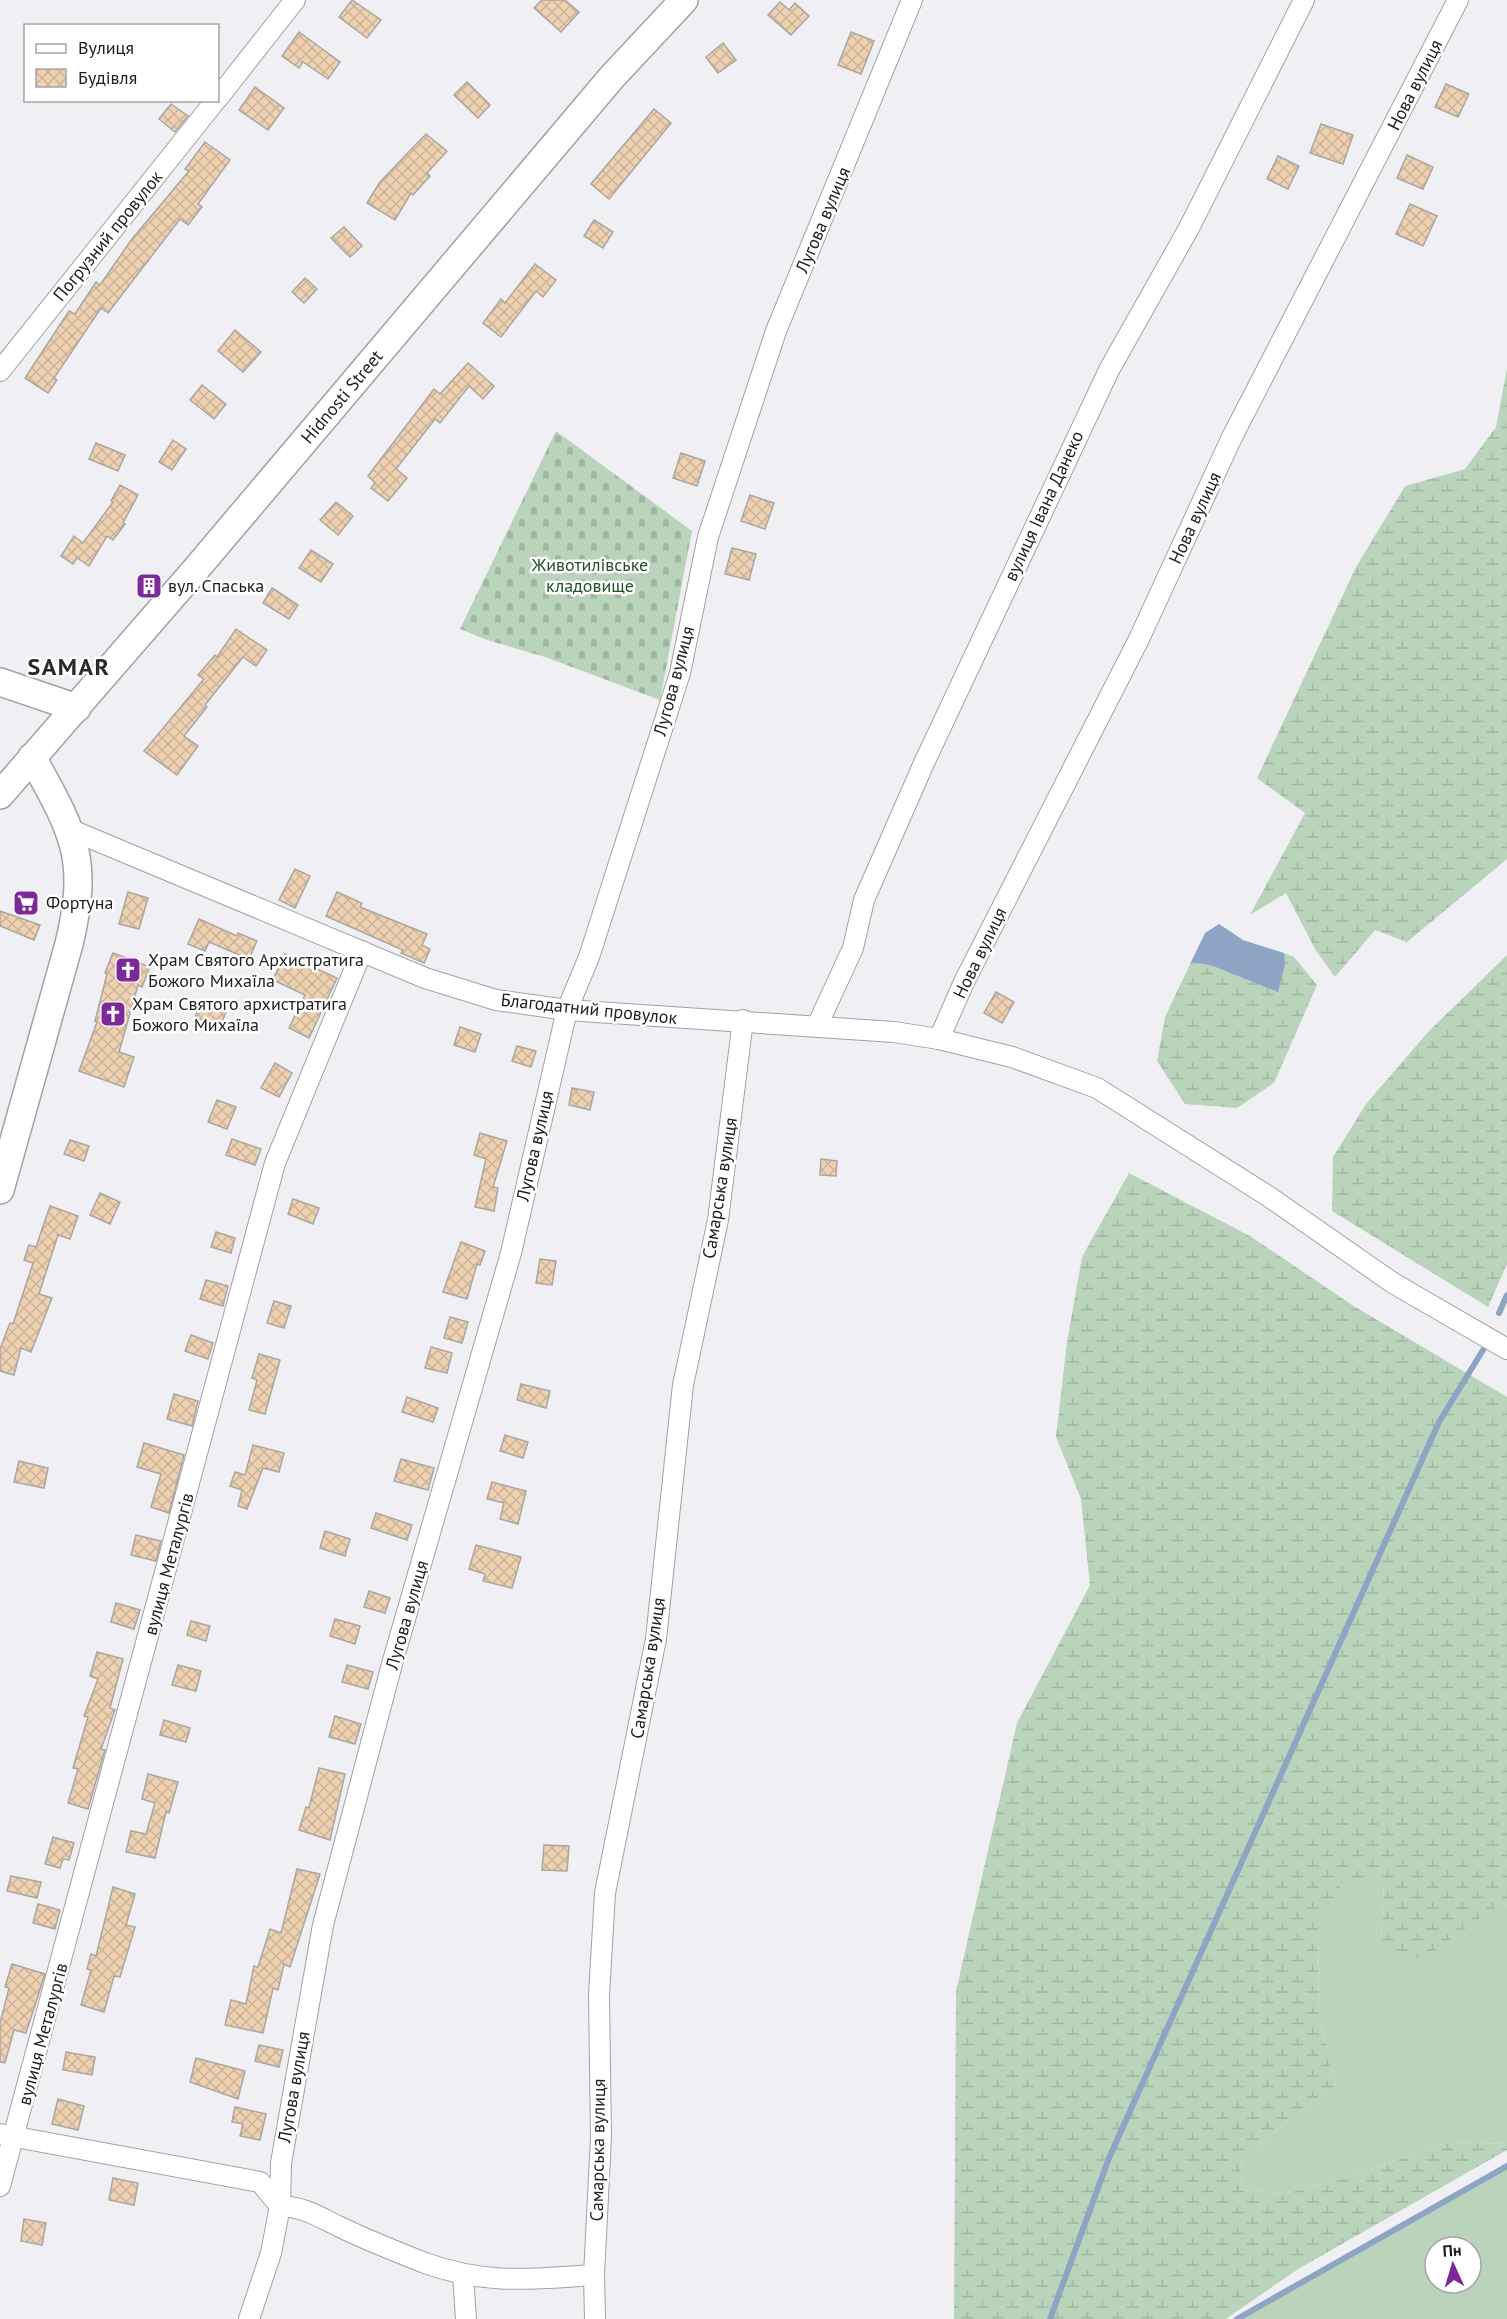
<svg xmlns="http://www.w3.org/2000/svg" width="1507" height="2319" font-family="'PT Sans',sans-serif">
<defs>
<pattern id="wetland-marsh" width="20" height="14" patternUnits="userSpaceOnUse" patternTransform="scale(1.5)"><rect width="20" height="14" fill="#bad4bb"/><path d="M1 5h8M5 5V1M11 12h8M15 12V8" fill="none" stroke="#9fb6a0"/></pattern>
<pattern id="cemetery-stones" width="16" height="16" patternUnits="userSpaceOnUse" patternTransform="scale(1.5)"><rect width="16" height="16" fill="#bad4bb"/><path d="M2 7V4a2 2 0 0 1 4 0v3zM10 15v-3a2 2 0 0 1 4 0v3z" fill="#9fb6a0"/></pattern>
<pattern id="building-cross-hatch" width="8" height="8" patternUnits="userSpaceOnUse" patternTransform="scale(1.5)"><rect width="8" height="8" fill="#eed1b1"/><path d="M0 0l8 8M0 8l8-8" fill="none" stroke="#ccb398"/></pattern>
</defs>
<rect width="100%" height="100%" fill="#f0f0f4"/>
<g fill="#bad4bb" fill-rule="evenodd">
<path d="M1345 1877 1384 1882 1381 1939 1507 1904V2144L1448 2142 1353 2176 1284 2194 1242 2190 1240 2163 1283 2125 1336 2085 1319 2017 1318 1925Z"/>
<path d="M1507 2166V2319H1237ZM1435 2247H1471V2283H1435Z"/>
</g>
<g fill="url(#wetland-marsh)">
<path d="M1507 368V859L1407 942 1375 930 1335 977 1315 949 1286 893 1250 915 1305 813 1257 778 1356 567 1405 486 1465 469 1496 427Z"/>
<path d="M1284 953 1294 957 1317 985 1274 1083 1237 1108 1185 1104 1157 1061 1165 1017 1191 962 1213 966 1278 991Z"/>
<path d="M1507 955V1264L1488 1307 1332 1211 1333 1157 1366 1104 1429 1031Z"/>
<path d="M1129 1173 1250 1236 1352 1305 1507 1397V1904L1494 1908 1426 1957 1396 1963 1381 1939 1384 1883 1345 1878 1318 1925 1319 2017 1336 2085 1283 2125 1240 2163 1242 2190 1284 2194 1353 2176 1448 2142 1507 2144V2150L1298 2269 1226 2319H954L956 1991 1017 1723 1090 1585 1081 1499 1056 1437 1067 1342 1082 1257Z"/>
</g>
<path fill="url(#cemetery-stones)" d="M556 431 692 531 660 700 545 657 487 640 460 629Z"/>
<path fill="#8ea4c4" d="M1219 924 1243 940 1284 953 1285 965 1278 992 1213 966 1191 962 1205 933Z"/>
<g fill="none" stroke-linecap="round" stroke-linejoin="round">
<g stroke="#8ea4c4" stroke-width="6">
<path d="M1499 1313 1507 1295"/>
<path d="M1050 2319 1109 2158 1439 1422 1483 1350"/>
<path d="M1237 2319 1507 2166"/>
</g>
</g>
<g fill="url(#building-cross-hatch)" stroke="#a9a6a3" stroke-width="1.5">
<path d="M352 0 381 20 367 38 339 17Z"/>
<path d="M542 0H565L579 12 561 32 534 8Z"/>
<path d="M780 2 789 10 795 3 809 16 791 35 768 15Z"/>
<path d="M299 32 340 62 328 79 303 62 299 68 282 56Z"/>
<path d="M851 32 874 41 861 74 838 65Z"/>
<path d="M723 43 736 60 718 73 706 57Z"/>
<path d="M467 82 490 105 478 118 454 95Z"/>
<path d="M1446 84 1469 94 1458 117 1435 107Z"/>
<path d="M255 87 284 108 268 130 239 110Z"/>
<path d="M171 104 188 116 175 132 159 119Z"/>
<path d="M654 109 671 123 609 199 591 184Z"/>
<path d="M1321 124 1353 135 1343 164 1310 153Z"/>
<path d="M426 134 447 151 427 173 430 176 413 195 411 193 395 220 367 203 380 182Z"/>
<path d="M205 142 230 160 198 204 202 207 188 225 180 219 108 313 101 308 54 378 57 380 48 393 25 378 69 311 75 314 96 282 100 285 132 239 189 171 185 169Z"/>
<path d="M1407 155 1433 167 1423 189 1397 178Z"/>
<path d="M1278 156 1299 166 1288 189 1267 179Z"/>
<path d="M1410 204 1437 216 1423 246 1396 234Z"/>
<path d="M594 220 613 232 603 248 584 236Z"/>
<path d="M344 227 362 246 350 257 331 238Z"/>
<path d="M535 264 556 280 543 297 536 291 501 337 483 323 501 299 505 303Z"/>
<path d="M305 278 317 289 304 303 292 292Z"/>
<path d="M235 330 261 352 243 372 218 351Z"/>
<path d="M468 363 494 386 483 399 469 386 440 423 435 419 396 469 407 478 388 501 371 488 375 483 368 476 434 389 440 394Z"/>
<path d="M202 385 226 404 214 419 190 400Z"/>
<path d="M173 440 186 449 172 470 159 462Z"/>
<path d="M96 443 125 455 118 471 89 459Z"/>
<path d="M681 453 705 461 697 486 673 478Z"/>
<path d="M120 485 138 495 123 523 125 524 113 540 107 536 89 566 77 558 73 564 61 556 74 536 83 543 113 502 111 501Z"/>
<path d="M750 495 774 503 765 529 741 521Z"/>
<path d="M336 502 353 516 338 535 320 520Z"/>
<path d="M732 548 756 554 749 580 725 574Z"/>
<path d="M311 550 333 564 321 582 299 568Z"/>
<path d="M272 588 298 605 289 619 263 603Z"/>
<path d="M236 629 267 650 256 666 243 657 205 705 207 707 184 736 198 746 177 775 144 751 204 679 198 675 215 655 217 657Z"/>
<path d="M295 869 310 876 295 908 279 900Z"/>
<path d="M128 892 148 898 139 929 119 924Z"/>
<path d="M337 892 362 903 360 907 427 934 422 945 430 949 424 963 401 953 403 950 326 916Z"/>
<path d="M0 911 40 925 34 940 0 926Z"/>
<path d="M199 919 237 936 238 933 257 941 249 959 209 942 205 951 188 944Z"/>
<path d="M113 953 150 967 142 987 138 985 119 1052 134 1057 124 1087 79 1071 97 1022 95 1021 107 974 105 973Z"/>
<path d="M285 954 337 978 309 1038 289 1028 305 995 273 980Z"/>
<path d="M996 992 1014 1002 1002 1023 984 1013Z"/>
<path d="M201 1002 226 1012 220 1027 195 1017Z"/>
<path d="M460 1027 481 1034 475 1052 454 1045Z"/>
<path d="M517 1046 536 1051 531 1067 512 1061Z"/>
<path d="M275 1063 292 1073 279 1097 261 1088Z"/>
<path d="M572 1088 594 1092 590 1110 569 1105Z"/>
<path d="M217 1100 236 1107 227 1129 208 1122Z"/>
<path d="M480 1133 507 1141 493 1187 498 1188 494 1211 475 1207 486 1159 474 1155Z"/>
<path d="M232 1139 261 1149 255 1165 226 1155Z"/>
<path d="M70 1140 89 1146 84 1161 64 1154Z"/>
<path d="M821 1159 837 1161 836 1176 820 1175Z"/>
<path d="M100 1193 120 1202 110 1224 90 1215Z"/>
<path d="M293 1199 319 1208 313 1224 288 1214Z"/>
<path d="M50 1206 78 1216 70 1239 58 1235 39 1294 52 1298 31 1352 21 1348 14 1375 0 1371V1349L10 1323 13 1324 33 1263 24 1260 29 1245 36 1247Z"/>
<path d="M216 1232 235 1238 231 1253 211 1247Z"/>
<path d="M461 1242 485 1251 480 1265 477 1264 467 1299 443 1292Z"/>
<path d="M540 1259 556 1261 552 1285 536 1283Z"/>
<path d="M206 1280 228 1286 223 1306 200 1299Z"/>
<path d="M274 1301 291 1306 284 1328 267 1323Z"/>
<path d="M450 1317 468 1322 462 1343 444 1338Z"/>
<path d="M191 1335 213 1343 208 1359 185 1351Z"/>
<path d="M431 1347 452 1353 447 1373 425 1368Z"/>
<path d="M259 1354 280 1360 265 1414 249 1410 257 1380 252 1378Z"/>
<path d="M521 1384 550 1391 546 1408 517 1400Z"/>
<path d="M174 1394 198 1401 192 1426 167 1419Z"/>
<path d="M407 1397 438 1408 433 1422 402 1412Z"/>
<path d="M505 1435 528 1442 523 1458 500 1451Z"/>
<path d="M144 1443 184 1455 169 1513 151 1507 161 1474 137 1467Z"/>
<path d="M253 1445 284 1453 279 1472 263 1468 247 1509 238 1506 242 1490 230 1486 235 1472 245 1475Z"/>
<path d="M401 1459 434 1468 428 1490 394 1481Z"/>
<path d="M19 1461 48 1468 44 1488 14 1482Z"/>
<path d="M492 1482 526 1491 518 1524 500 1519 504 1503 487 1499Z"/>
<path d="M376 1513 412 1525 407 1540 371 1528Z"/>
<path d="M325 1531 350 1539 345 1556 320 1548Z"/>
<path d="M136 1535 161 1541 156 1561 131 1555Z"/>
<path d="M476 1545 521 1557 512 1588 483 1581 485 1574 469 1569Z"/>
<path d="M369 1591 390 1598 385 1613 364 1607Z"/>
<path d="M116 1603 140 1610 134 1629 111 1622Z"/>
<path d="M335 1619 360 1626 355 1644 330 1636Z"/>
<path d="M191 1621 210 1626 206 1641 187 1635Z"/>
<path d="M97 1652 123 1659 110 1708 115 1710 101 1749 105 1750 88 1809 68 1803 78 1769 73 1768 88 1717 84 1716 98 1679 90 1676Z"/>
<path d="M178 1665 201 1671 196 1691 172 1685Z"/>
<path d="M347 1665 373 1672 368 1689 342 1682Z"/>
<path d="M335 1716 361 1724 355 1744 329 1737Z"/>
<path d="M164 1720 190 1728 186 1742 160 1735Z"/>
<path d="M319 1768 345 1774 330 1840 299 1830 306 1807 309 1808Z"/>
<path d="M148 1774 178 1782 169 1813 166 1812 155 1858 126 1852 131 1831 146 1834 155 1803 142 1799Z"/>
<path d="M53 1837 74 1843 69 1860 63 1859 60 1868 45 1864Z"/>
<path d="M544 1845 569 1846 567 1871 542 1870Z"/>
<path d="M297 1869 320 1874 290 1967 284 1964 278 1990 273 1988 263 2033 225 2025 231 2000 246 2004 254 1966 258 1967 270 1929 281 1933Z"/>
<path d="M11 1876 41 1882 37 1898 7 1891Z"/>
<path d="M113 1887 135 1894 126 1925 135 1927 120 1977 114 1976 104 2012 81 2005 91 1970 87 1969 91 1954 96 1956Z"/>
<path d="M38 1904 60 1910 55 1929 33 1923Z"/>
<path d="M12 1964 45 1974 26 2033 14 2030 5 2063 0 2062V2023L9 1988 5 1987Z"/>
<path d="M259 2045 283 2050 279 2067 255 2061Z"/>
<path d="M66 2052 95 2057 92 2075 63 2070Z"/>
<path d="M196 2058 245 2071 238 2099 190 2082Z"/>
<path d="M58 2099 84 2106 78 2130 52 2124Z"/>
<path d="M235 2107 266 2114 260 2140 240 2136 243 2124 232 2122Z"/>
<path d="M113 2178 138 2183 134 2205 109 2200Z"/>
<path d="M24 2219 46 2223 42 2245 21 2241Z"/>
</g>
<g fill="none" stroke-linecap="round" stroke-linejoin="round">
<g stroke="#a2a2a5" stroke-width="22">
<g id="street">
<path d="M218 98 295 0"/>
<path d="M0 371 216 100"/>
<path d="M69 829 425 978 496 1000 567 1010 894 1032 939 1039 1012 1057 1097 1088 1268 1196 1393 1283 1507 1349"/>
<path d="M817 1026 853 948 864 900 924 763 1109 370 1189 228 1304 0"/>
<path d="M939 1039 964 982 1139 639 1232 437 1458 0"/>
<path d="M0 2134 260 2182 280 2206C305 2207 319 2217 340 2227 367 2240 397 2252 425 2263 486 2285 532 2279 594 2275"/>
<path d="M0 2186 275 1163 362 951"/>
<path d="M463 2274 466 2319"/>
<path d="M249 2319 271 2253 280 2206 281 2163 323 1925 392 1664 511 1253 567 1010 589 957 680 673 708 537 776 331 912 0"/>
<path d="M595 2319 594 2275 601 2137 599 1995 605 1893 656 1639 683 1385 718 1220 743 1020"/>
</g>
</g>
<g stroke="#a2a2a5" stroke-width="30">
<g id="secondary">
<path d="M0 682 77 708"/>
<path d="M0 795 197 568 612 77 684 0"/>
<path d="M0 1190 69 944C90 857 73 832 32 757"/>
</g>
</g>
<use href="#street" stroke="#fff" stroke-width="20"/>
<use href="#secondary" stroke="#fff" stroke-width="27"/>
</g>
<defs>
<g id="building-square" transform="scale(1.35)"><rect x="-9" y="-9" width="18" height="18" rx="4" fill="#7c2999" stroke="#fff"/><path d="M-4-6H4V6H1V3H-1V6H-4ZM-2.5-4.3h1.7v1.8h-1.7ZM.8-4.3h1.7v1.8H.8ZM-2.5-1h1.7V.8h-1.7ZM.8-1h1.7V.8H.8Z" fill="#fff"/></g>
<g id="supermarket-square" transform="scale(1.35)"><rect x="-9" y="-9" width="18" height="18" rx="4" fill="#7c2999" stroke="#fff"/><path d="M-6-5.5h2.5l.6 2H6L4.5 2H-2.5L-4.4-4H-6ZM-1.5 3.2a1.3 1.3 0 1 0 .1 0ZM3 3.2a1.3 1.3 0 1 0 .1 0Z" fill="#fff"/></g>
<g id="church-square" transform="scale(1.35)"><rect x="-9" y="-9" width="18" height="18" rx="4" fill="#7c2999" stroke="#fff"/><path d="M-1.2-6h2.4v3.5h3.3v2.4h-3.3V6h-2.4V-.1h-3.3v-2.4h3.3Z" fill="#fff"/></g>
</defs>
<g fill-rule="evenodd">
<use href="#building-square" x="149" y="586"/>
<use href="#supermarket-square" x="26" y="903"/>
<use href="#church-square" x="128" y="970"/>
<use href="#church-square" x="113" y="1014"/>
</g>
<g text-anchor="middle" stroke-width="5" stroke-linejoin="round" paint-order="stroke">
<g font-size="18" fill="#1d1d1f" stroke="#fff">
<text transform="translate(1415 85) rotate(-63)" y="6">Нова вулиця</text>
<text transform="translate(823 220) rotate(-67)" y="6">Лугова вулиця</text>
<text transform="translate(108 236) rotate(-51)" y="6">Погрузний провулок</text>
<text transform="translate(342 397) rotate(-50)" y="6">Hidnosti Street</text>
<text transform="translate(1044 506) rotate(-65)" y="6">вулиця Івана Данеко</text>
<text transform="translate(1195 518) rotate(-65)" y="6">Нова вулиця</text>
<text transform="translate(674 681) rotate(-75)" y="6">Лугова вулиця</text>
<text transform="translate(980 953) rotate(-64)" y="6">Нова вулиця</text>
<text transform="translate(589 1009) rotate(6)" y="6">Благодатний провулок</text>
<text transform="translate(535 1146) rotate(-77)" y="6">Лугова вулиця</text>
<text transform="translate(720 1188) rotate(-81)" y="6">Самарська вулиця</text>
<text transform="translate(169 1564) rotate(-75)" y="6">вулиця Металургів</text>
<text transform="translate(407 1615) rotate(-74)" y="6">Лугова вулиця</text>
<text transform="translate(648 1668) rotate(-81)" y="6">Самарська вулиця</text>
<text transform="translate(43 2034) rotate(-75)" y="6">вулиця Металургів</text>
<text transform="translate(294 2087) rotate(-80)" y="6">Лугова вулиця</text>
<text transform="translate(598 2150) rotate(-89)" y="6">Самарська вулиця</text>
</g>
<g font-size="18" fill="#225028" stroke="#fff">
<text x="590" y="571">Животилівське<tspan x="590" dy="21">кладовище</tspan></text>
</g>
<g font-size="18" fill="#1d1d1f" stroke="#fff" text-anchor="start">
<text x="168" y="592">вул. Спаська</text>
<text x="46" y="909">Фортуна</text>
<text x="148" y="966">Храм Святого Архистратига<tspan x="148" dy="21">Божого Михаїла</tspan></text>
<text x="132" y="1010">Храм Святого архистратига<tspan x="132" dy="21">Божого Михаїла</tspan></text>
</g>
<g font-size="24" font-weight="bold" letter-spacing="1.5" fill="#2a2a2d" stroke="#fff">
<text x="69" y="675">SAMAR</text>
</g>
</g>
<rect x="24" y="24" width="195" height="78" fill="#ffffff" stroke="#a5a5a5" stroke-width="1.5"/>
<rect x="36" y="44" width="30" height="9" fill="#ffffff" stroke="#a5a5a5" stroke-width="1.5"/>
<text x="78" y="54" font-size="18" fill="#1d1d1f">Вулиця</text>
<rect x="36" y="69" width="30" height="18" fill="url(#building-cross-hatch)" stroke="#a5a5a5" stroke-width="1.5"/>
<text x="78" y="84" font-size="18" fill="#1d1d1f">Будівля</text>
<g transform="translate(1453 2265) rotate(356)"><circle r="28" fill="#ffffff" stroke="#a5a5a5" stroke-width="1.5"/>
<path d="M0-4.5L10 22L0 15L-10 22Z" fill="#7c2999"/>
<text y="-9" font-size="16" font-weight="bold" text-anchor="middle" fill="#1d1d1f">Пн</text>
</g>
</svg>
